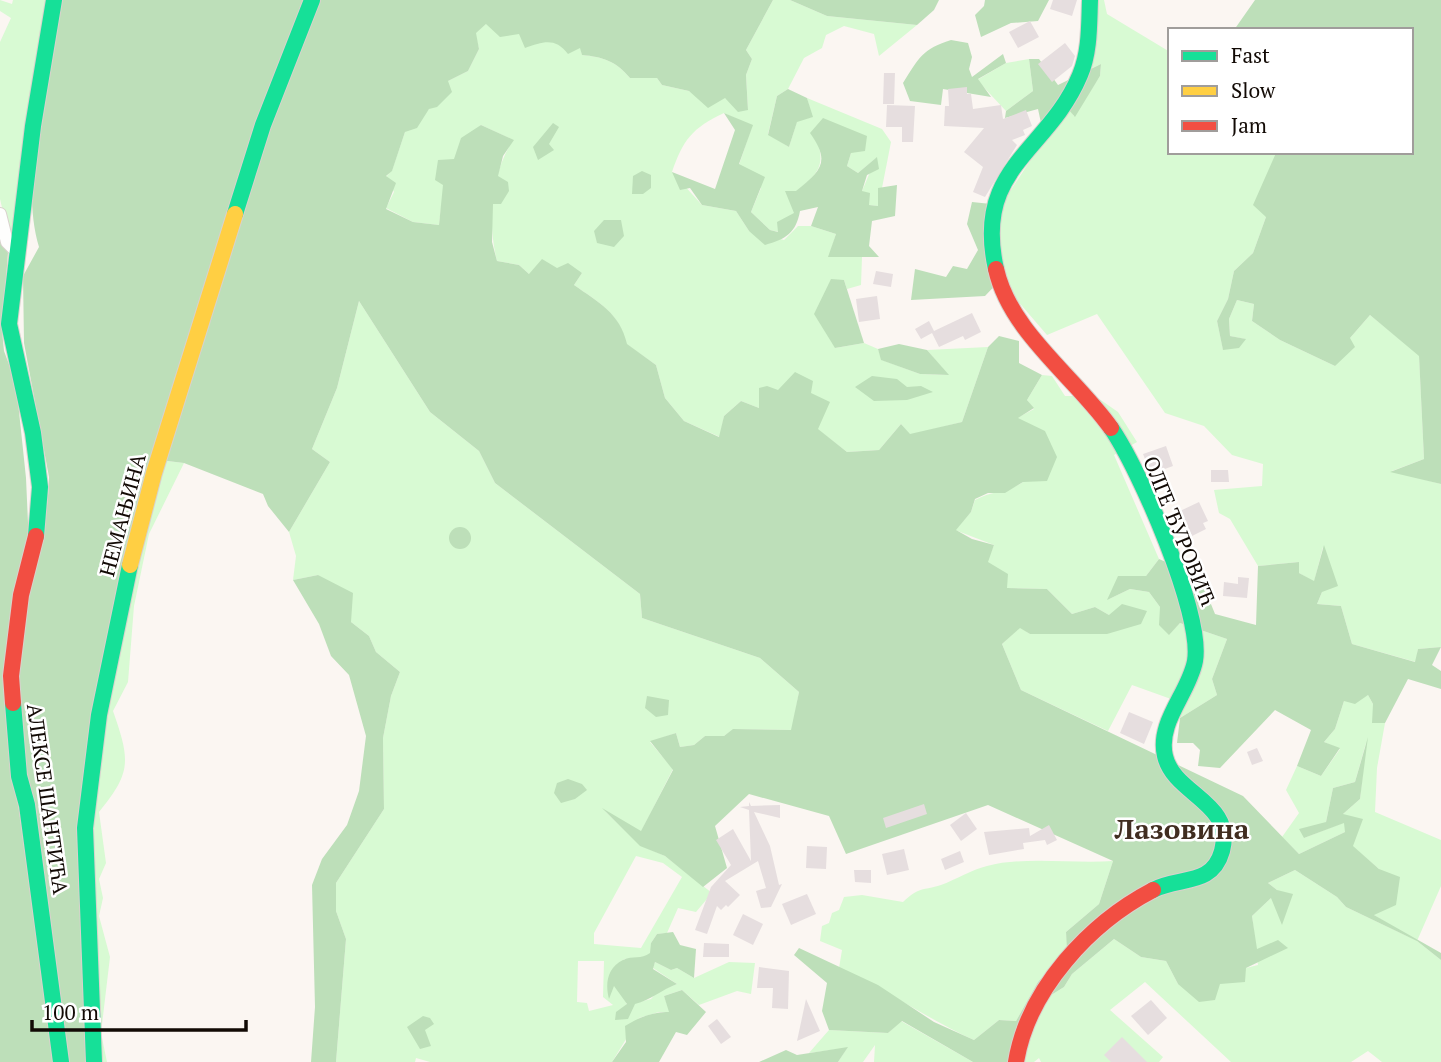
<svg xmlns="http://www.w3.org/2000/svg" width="1441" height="1062" font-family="'PT Serif',serif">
<rect width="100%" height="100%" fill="#fbf6f2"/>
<g fill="#d8fad3" fill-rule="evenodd">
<path d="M0 0 12 4 13 0H48L13 242 9 237 0 199V42L11 18 0 11Z"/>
<path d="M773 0H790L827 16 917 25 879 56 874 34 844 26 826 35 822 48 804 58 788 89 777 96 768 134 789 147 797 121 812 117 807 98 882 129 891 142 882 188 878 189V206L868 205 862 191 876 158 858 173 847 166 851 153 819 147C825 170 812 178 796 192L794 214 779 232 770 230 751 212 761 188 739 165 752 126 724 113C692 128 683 140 672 172L702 205 736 211 749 231 784 240 798 226H811L836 234 829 257H862L861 285 847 289 844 280 835 348 864 343 878 349 882 360 920 374 948 375 927 350 988 347 962 422 910 435 901 424 879 450 847 452 817 429 778 390 759 408 741 401 724 416 720 437 684 421 665 398 656 365 626 344C620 313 598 302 574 285L582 273 557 268 529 274 519 265 497 261C487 222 491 174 513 140L481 125C450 164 445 175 439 225L413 222 386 208 394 192 386 177 392 170 405 132 429 109 448 81 468 71 479 49 475 33 487 23 519 34 581 47 582 55C603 57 616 61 630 78H657L662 85 689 91 700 98H725L748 110 746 75 752 59 746 50Z"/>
<path d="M1093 0H1104L1107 14 1170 52V152H1277L1266 217 1253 253 1234 271 1228 299 1217 321 1223 349 1245 339 1230 336 1229 319 1237 300 1254 304 1252 321 1280 340 1335 366 1350 338 1370 315 1419 355 1424 459 1392 471 1441 484V647L1418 649 1416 662 1352 644 1341 606 1317 604 1322 592 1323 547 1314 582 1299 573V562L1258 566 1230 519 1219 513 1214 490 1262 486 1263 464 1232 455 1204 426 1165 413 1097 314 1047 335 1009 291 999 251 1001 205 1062 112 1069 109 1074 116 1100 76 1101 64 1086 71Z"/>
<path d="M1029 59 1033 91 1006 111 977 80 1006 63Z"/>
<path d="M359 301 430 412 479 451 495 483 640 594 642 618 760 658 799 692 792 730 734 729 724 736H705L694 745 680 747 676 733 650 742 673 769 641 832 605 811 640 845 665 856 712 893 696 912 678 908 667 933 657 934 651 943V953L644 958 624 959 614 985 625 998 627 1005 651 999 657 992 677 984 653 968 655 962 671 970 677 968 694 978 729 962 755 963 751 994 737 991 699 1005 682 990 664 996 670 1012H659L639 1018 612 1062H430L416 1058 415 1062H336L346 939 336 911V883L384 809 383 738 391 696 400 672 376 652 369 636 351 622 318 575 293 580 296 556 289 532 330 462 312 449 337 388ZM636 856 663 863 682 877 641 948 594 944V933ZM578 961H604L603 997 613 1005 589 1011 587 1003 577 1002Z"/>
<path d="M1042 375 1052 376 1065 396H1095L1118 412 1137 442 1114 455 1159 559 1146 576 1109 599 1130 589 1149 592 1160 607 1169 634 1180 623 1227 639 1212 679 1217 695 1180 718 1171 699 1132 685 1108 731 1021 690 1002 644 1020 627 1030 634H1107L1109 615 1095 607 1072 614 1047 589 1007 588 987 562 994 545 955 530 971 512 975 500C993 490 1004 494 1023 482L1017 418 1034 409 1027 400Z"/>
<path d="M150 459 184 463 149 534 134 606 128 682 113 711C130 760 132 772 99 812L106 863 99 879 103 898 99 916 110 957 101 1033 107 1062H87L82 790Z"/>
<path d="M1368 695 1373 704V723H1385L1377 768 1375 812 1441 840V886L1417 941 1441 960V1062H1382L1368 1051 1351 1062H1231L1145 982 1110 1010 1163 1057 1159 1062H1041L1039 1058 1034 1062H1010L1048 997 1064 987 1072 974 1114 939 1141 957 1166 961 1178 984H1220L1246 968 1258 965 1252 916 1272 897 1283 923 1277 890 1268 883 1295 870 1337 897 1346 907 1409 937 1374 915 1379 869 1352 846 1343 814 1360 799 1366 743 1355 782 1333 788 1326 822 1304 838 1345 822V832L1299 854 1282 837 1299 813 1286 790 1297 766 1321 776 1340 749 1324 742 1335 729 1344 701Z"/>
<path d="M1113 861 1099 904 1066 932 1068 948 1038 982 1016 1021 999 1020 974 1040C927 1019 886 989 839 968L842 950 820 941 822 926 829 923 832 913 839 910 844 897 862 895 903 902C920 886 922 891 941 885 957 879 971 870 987 866 1025 856 1073 864 1113 861Z"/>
<path d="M901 1021 973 1062H874L875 1045 863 1062H838L847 1048 809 1053 829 1030 888 1033Z"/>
</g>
<g fill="#bddfb9">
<path d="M61 0H773L746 50 752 59 746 75 748 110 738 112 725 98 708 108 689 91 662 85 657 78H630C616 61 603 57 582 55L580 48 568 54C555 37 543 42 525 48L519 34 500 37 486 24 476 33 479 49 468 71 448 81 452 92 437 107 429 109 417 128 405 132 392 171 386 176 396 183 386 209 413 222 439 225 443 185 435 180 438 160 454 159 461 138 481 125 514 140 503 156 498 176 508 182 509 191 501 204H493L492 242 497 261 519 265 529 274 542 259 557 268 568 263 582 273 574 285C598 302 620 313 627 344L656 365 665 398 684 421 719 437 724 416 741 401 759 408V388L767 386 778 390 795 372 813 381 811 393 830 402 818 429 847 452 879 450 901 424 910 434 962 422 988 347 999 336 1019 341V363L1042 375 1027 400 1034 408 1018 418 1045 431 1057 457 1047 481 1023 482 1005 493H988L975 499 971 512 956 530 972 539 994 545 988 562 1008 574 1007 588 1047 589 1072 614 1095 607 1109 615 1122 604 1147 611 1141 624 1107 634H1030L1020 628 1002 644 1021 690 1243 796 1299 854 1345 832 1344 823 1304 838 1299 829 1326 822 1333 788 1355 782 1368 737 1360 799 1343 814 1363 819 1353 846 1379 869 1400 877 1396 905 1374 915 1441 953V960L1417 941 1346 907 1337 897 1295 870 1268 883 1277 890 1293 894 1282 925 1271 898 1252 916 1257 949 1278 940 1288 948 1246 968 1245 982 1220 984 1215 1000 1199 1002 1178 984 1166 961 1141 957 1114 939 1072 974 1064 987 1048 997 1010 1062H973L902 1021 888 1033 829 1030 822 1011 827 983 794 955 799 948 878 985 934 1022 974 1040 999 1020 1016 1021 1038 982 1067 949 1066 932 1099 904 1113 861 988 805 846 854 829 816 749 794 715 826 727 868 703 887 665 856 640 846 602 808 641 831 673 770 650 741 676 733 680 747 694 745 705 736H724L733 729 791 730 799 692 760 658 642 618 640 594 495 483 479 451 430 412 359 301 337 388 312 449 330 462 289 532 268 506 263 494 184 463 151 459 82 790 87 1062H67C56 988 46 914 35 841 27 787 17 731 18 677 19 608 48 545 49 477L24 343 23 276 39 247C18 177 48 72 61 0Z"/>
<path d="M790 0H939L934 10 917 25 827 16Z"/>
<path d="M985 0H1049L1038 21 1011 23 981 37 975 15 984 6Z"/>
<path d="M1255 0H1441V484L1390 472 1424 459 1419 356 1370 315 1350 338 1355 347 1335 366 1280 340 1252 321 1254 304 1237 300 1229 319 1230 336 1246 339 1239 348 1223 350 1217 321 1228 299 1234 271 1253 253 1266 217 1253 205 1276 153 1411 152V30H1234Z"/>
<path d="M951 40 968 43 972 57 969 69 972 77 1003 54 1006 63 978 79 991 97 943 89 941 105 910 101 903 83C919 58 922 49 951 40Z"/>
<path d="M1029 59H1039L1058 85 1101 64 1100 76 1075 117 1068 109 1041 123 1038 109 1005 118 1006 111 1033 91Z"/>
<path d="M788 89 807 98 813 117 797 122 789 147 768 135 777 96Z"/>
<path d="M724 113 753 125 739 164 765 177 751 212 770 230 778 232 777 222 794 213 785 191H796C821 171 831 162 810 133L823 118 867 136 865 151 851 153 847 166 858 173 877 157 879 169 867 175 862 191 870 193 869 205 878 206V188L897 185 895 216 872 221 869 246 879 257H828L836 234 811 226 818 207 800 211C796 233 786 239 765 245L749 231 736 211 702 205 690 188 680 190 672 172 715 189 735 130Z"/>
<path d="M553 123 559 127 549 144 554 150 538 160 533 147Z"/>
<path d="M642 171 651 175V188L643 194H632L633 176Z"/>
<path d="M972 202 1001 205 999 251 1005 275 985 296 911 300 915 269 946 277 953 266 967 269 978 250 967 224Z"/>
<path d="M604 220H621L624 236 614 247 597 243 594 231Z"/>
<path d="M0 232 8 253 2 331 4 351 16 383 26 478 29 545 5 677 6 717 54 1062H0Z"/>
<path d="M831 279 844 280 864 343 835 348 814 314Z"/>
<path d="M899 344 927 350 949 375 920 374 881 360 878 349Z"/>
<path d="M872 376 897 379 907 387 921 386 933 392 907 400 874 401 855 387Z"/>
<circle cx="460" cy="538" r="11"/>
<path d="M1324 545 1338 586 1322 592 1317 604 1341 606 1352 644 1415 662 1418 649 1441 647 1432 665 1441 671V689L1408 679 1385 723H1372L1373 704 1368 695 1355 704 1344 701 1335 729 1324 742 1340 748 1321 776 1297 766 1311 730 1275 710 1220 768 1198 766 1200 750 1193 743H1177L1180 718 1217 695 1212 679 1227 639 1180 623 1169 635 1159 625 1160 607 1149 592 1130 589 1107 600 1118 576H1146L1159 559 1200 577 1215 614 1256 625 1258 566 1299 562V573L1314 581Z"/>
<path d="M318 575 353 593 351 622 369 636 376 652 400 672 391 696 383 738 384 809 336 883V911L346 939 336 1062H311L315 1007 312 885 322 859 347 825 359 791 366 736 349 675 331 656 319 624 293 580Z"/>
<path d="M647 696 669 700 668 715 656 717 645 708Z"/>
<path d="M568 779 582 784 587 790 575 799 561 803 554 793 557 783Z"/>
<path d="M673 932 680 945 696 949 694 978 677 968 671 970 655 962 653 969 677 984C661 990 651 1000 635 1004L628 1019 615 1020 616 1012 627 1004 614 986 609 999C605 984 607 968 623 960 633 955 641 960 650 953L651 943 657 934Z"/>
<path d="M682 990 706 1012 687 1035 676 1032 659 1062H612L626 1042 625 1026C638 1018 654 1011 669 1012L664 996Z"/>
<path d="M423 1016 430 1018 434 1024 425 1030 431 1046 420 1049 407 1027Z"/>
<path d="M848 1047 838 1062H759L786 1050 797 1055Z"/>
</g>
<g fill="#e6dedf">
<path d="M1053 0H1077L1072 16 1050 9Z"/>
<path d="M1030 21 1039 37 1018 48 1009 32Z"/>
<path d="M1065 43 1075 56 1072 66 1052 82 1038 64Z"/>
<path d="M884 73H895L894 104H883Z"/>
<path d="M967 87V94H971L973 109 1001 105 1003 119 1026 110 1032 126 1023 130 1025 135 1012 140 1017 145 985 197 973 192 983 167 964 152 984 128 944 126 945 106H949L948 89Z"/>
<path d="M887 105 915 106 913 142H902V127H886Z"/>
<path d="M876 271 893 274 891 287 873 284Z"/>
<path d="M877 296 880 319 859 322 856 299Z"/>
<path d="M972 313 981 332 965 340 963 336 939 347 932 333 921 339 915 329 929 321 934 331Z"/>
<path d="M1166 446 1173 466 1151 474 1143 454Z"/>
<path d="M1211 470H1228L1229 482H1211Z"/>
<path d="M1199 502 1208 521 1203 523 1206 529 1192 536 1180 511Z"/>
<path d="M1238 577 1249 578 1247 598 1223 596 1224 582 1238 584Z"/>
<path d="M1129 712 1153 722 1144 744 1120 733Z"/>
<path d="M1257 748 1263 761 1252 765 1247 752Z"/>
<path d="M749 802 751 806 780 805V818L754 812 770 846 779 885 782 884 771 907 761 908 756 891 766 888 758 861 725 881 740 895 728 907 726 905 721 910 717 906 707 934 695 930 711 887 731 865 716 840 733 829 751 861 749 810 740 807 749 806Z"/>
<path d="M924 804 927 814 886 828 883 818Z"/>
<path d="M966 813 977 829 961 841 950 825Z"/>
<path d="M1049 825 1057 840 1047 845 1045 840 1023 843 1024 849 989 855 984 832 1029 828 1030 836Z"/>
<path d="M807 846 827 847 826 869 806 868Z"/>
<path d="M904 849 909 870 887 875 882 854Z"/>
<path d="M960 851 964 862 945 870 941 859Z"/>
<path d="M854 870H871V883L855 882Z"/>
<path d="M807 894 816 914 791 925 782 904Z"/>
<path d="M743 914 763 924 753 945 733 935Z"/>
<path d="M704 943 729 944V957H703Z"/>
<path d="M759 967 789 971 788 1009 772 1008 773 988H757Z"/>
<path d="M806 999 820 1031 797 1041Z"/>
<path d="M1151 1000 1167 1018 1148 1035 1131 1016Z"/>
<path d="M717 1019 731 1037 721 1044 708 1026Z"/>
<path d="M1122 1037 1147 1062H1111L1104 1055Z"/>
</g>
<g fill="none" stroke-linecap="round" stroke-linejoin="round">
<g stroke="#d9d2cd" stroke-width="14">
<path id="street" d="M0 214 7 242 17 252"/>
</g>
<g stroke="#d9d2cd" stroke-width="18">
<g id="fast">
<path d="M235 214 263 125 312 0"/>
<path d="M996 269C973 167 1048 152 1080 75 1090 51 1089 25 1090 0"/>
<path d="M1111 428C1139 468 1203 614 1195 661 1189 693 1157 722 1165 756 1174 795 1235 802 1222 851 1212 887 1179 876 1153 890"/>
<path d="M36 536 40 487 33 433 9 324 33 126 54 0"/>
<path d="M13 703 19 776 27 805 61 1062"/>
<path d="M94 1062 85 828 99 715 130 565"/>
</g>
</g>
<g stroke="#d9d2cd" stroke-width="18">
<path id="slow" d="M130 565 154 473 235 214"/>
</g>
<g stroke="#d9d2cd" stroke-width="18">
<g id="jam">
<path d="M996 269C1010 332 1075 377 1111 428"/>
<path d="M13 703 11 676 21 595 36 536"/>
<path d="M1016 1062C1028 989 1090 923 1153 890"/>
</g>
</g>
<use href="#street" stroke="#fefefd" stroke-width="12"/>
<use href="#fast" stroke="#16e098" stroke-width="16"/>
<use href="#slow" stroke="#ffcf43" stroke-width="16"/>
<use href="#jam" stroke="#f24e42" stroke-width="16"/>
</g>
<g text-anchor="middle" stroke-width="5" stroke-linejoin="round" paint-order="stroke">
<g font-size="21" fill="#120a05" stroke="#fff">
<text transform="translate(123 515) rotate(-75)" y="7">НЕМАЊИНА</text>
<text transform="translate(1179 531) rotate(68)" y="7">ОЛГЕ ЂУРОВИЋ</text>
<text transform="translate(47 799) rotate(82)" y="7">АЛЕКСЕ ШАНТИЋА</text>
</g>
<g font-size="28" font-weight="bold" fill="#402d20" stroke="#fff">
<text x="1182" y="839">Лазовина</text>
</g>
</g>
<rect x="1168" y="28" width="245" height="126" fill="#ffffff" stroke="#a09d9b" stroke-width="2"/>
<rect x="1182" y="51" width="35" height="10" fill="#16e098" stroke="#a09d9b" stroke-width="2"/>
<text x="1231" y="63" font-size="21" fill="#120a05">Fast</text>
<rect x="1182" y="86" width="35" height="10" fill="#ffcf43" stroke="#a09d9b" stroke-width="2"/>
<text x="1231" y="98" font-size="21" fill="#120a05">Slow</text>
<rect x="1182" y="121" width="35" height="10" fill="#f24e42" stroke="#a09d9b" stroke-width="2"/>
<text x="1231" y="133" font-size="21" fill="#120a05">Jam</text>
<path d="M32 1020v10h214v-10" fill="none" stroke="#120a05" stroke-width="3.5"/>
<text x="42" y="1020" font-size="21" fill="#120a05" stroke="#ffffff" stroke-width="5" paint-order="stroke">100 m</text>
</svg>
